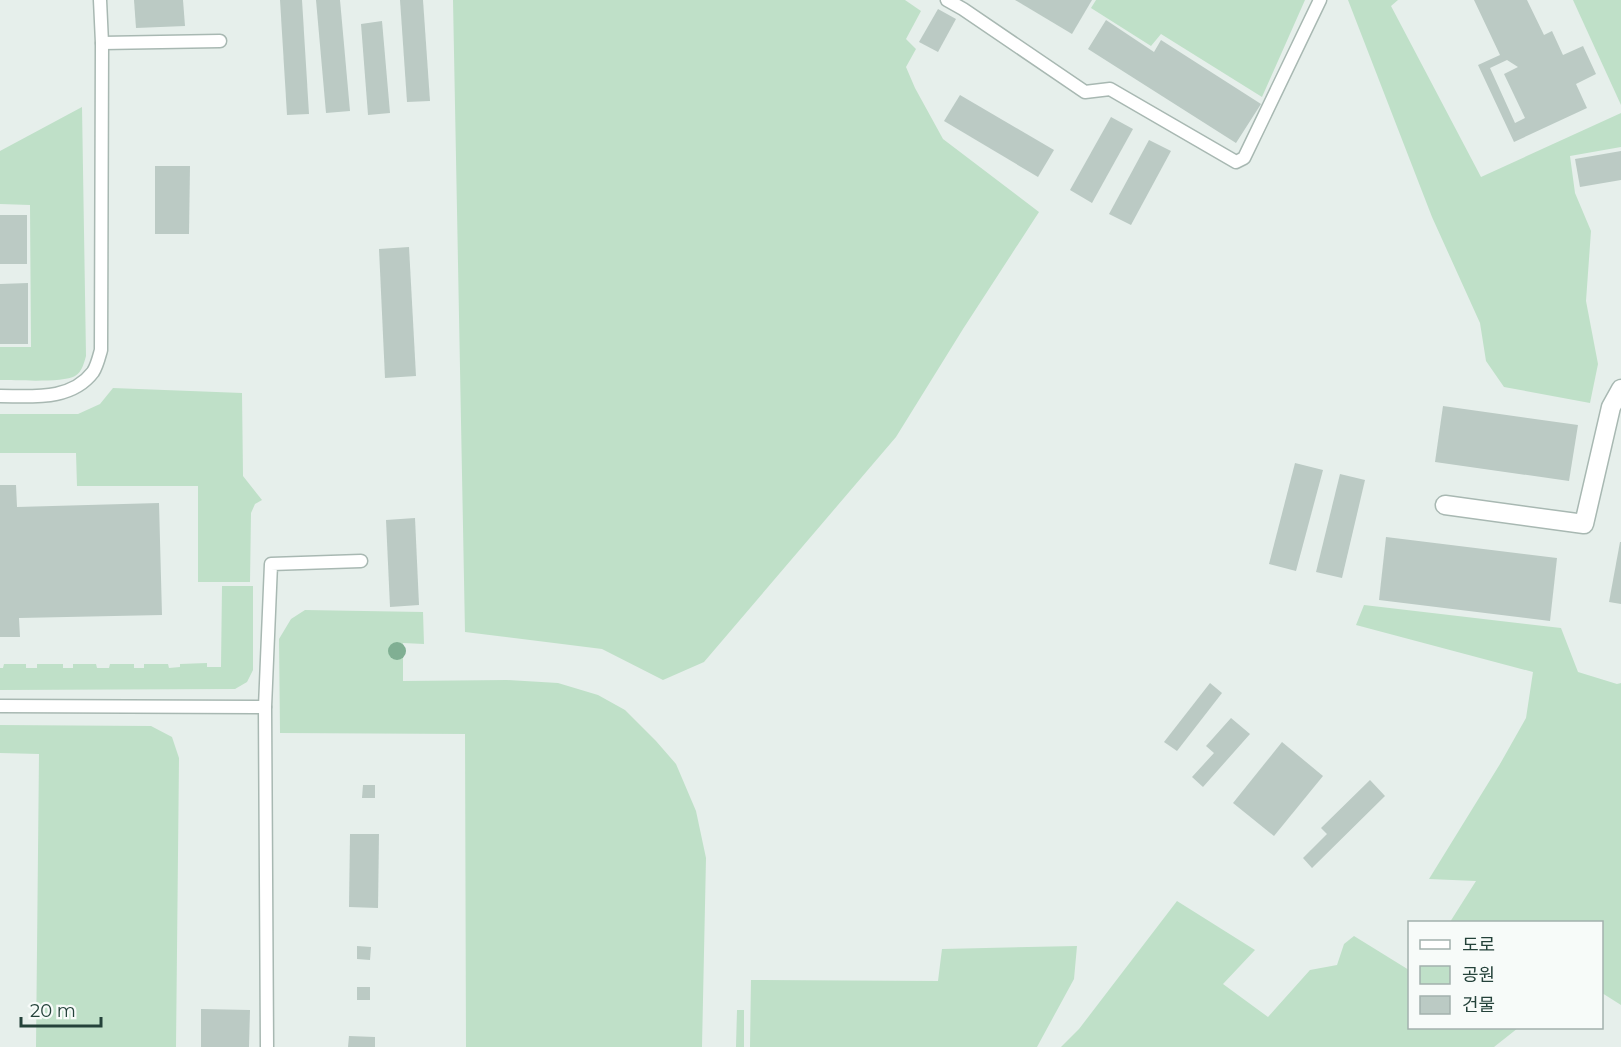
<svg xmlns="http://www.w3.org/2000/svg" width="1621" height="1047" font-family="Montserrat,'Noto Sans KR',sans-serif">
<rect width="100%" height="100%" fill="#e6efeb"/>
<g fill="#bfe0c8">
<path d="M453 0H905L921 11 906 39 916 49 906 67 915 88 943 139 1039 212 963 329 896 437 704 662 663 680 602 649 465 632Z"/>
<path d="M1096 0H1305L1262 97 1161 34 1151 46 1091 8Z"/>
<path d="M1348 0H1398L1391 6 1481 177 1621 113V147L1570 156 1575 193 1591 231 1586 301 1598 364 1590 403 1504 387 1486 361 1480 323 1432 217Z"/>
<path d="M1573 0H1621V105Z"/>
<path d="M82 107 86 356C84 363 82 372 75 376 64 383 16 380 0 380V347H31L30 205 0 204V151Z"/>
<path d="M113 388 242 393 243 476 262 500 255 504 251 513 250 582H198V486H77L76 453H0V414H78L100 404Z"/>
<path d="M222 586H253V670L247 682 235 689 0 690V668H3L4 664H26V668H37V664H63V668H73V664H96L97 668H109L110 664H134V668H144V664H168L169 668 180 667V664L207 663V667H221Z"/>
<path d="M1364 605 1561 628 1578 672 1617 684 1621 683V1005L1602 993V922H1450L1476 881 1429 879 1500 764 1526 718 1533 672 1356 625Z"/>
<path d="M305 610 423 612 424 644 403 643V681L507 680 558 683 598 695 625 710 656 741 676 764 696 811 706 858 702 1047H466L465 734 280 733 279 639 291 619Z"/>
<path d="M0 725 151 726 172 737 179 758 176 1047H36L39 754 0 753Z"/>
<path d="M1177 901 1255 950 1223 984 1268 1017 1310 970 1337 965 1344 944 1354 936 1409 970 1410 1028H1518L1494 1047H1061L1079 1029Z"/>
<path d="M1077 946 1074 979 1037 1047H750L751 980 938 981 942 949Z"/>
<path d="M737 1010H744V1047H736Z"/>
</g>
<g fill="#bbcac4" fill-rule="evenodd">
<path d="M134 0H183L185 26 136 28Z"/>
<path d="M280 0H302L309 114 287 115Z"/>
<path d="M316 0H340L350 111 326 113Z"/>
<path d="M400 0H423L430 101 407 102Z"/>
<path d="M1015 0H1092L1072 34Z"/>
<path d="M1474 0H1527L1544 35 1552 31 1563 55 1583 46 1596 74 1576 84 1587 108 1514 142 1478 65 1500 55ZM1507 60 1518 67 1504 74 1525 118 1515 123 1490 68Z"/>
<path d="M938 9 956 19 938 52 919 42Z"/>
<path d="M1106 20 1154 52 1161 40 1261 104 1236 143 1088 49Z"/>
<path d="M382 21 390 113 368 115 361 24Z"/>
<path d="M960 95 1054 150 1038 177 944 121Z"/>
<path d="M1111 117 1133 129 1092 203 1070 190Z"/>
<path d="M1149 140 1171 151 1131 225 1109 214Z"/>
<path d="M1621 151V180L1580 187 1575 159Z"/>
<path d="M155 166H190L189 234H155Z"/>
<rect x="0" y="215" width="27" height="49"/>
<path d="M409 247 416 376 385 378 379 249Z"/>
<path d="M28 283V344H0V284Z"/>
<path d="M1443 406 1578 425 1569 481 1435 462Z"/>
<path d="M1295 463 1323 470 1296 571 1269 564Z"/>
<path d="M1340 474 1365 480 1342 578 1316 572Z"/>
<path d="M0 485H16L17 507 159 503 162 615 19 618 20 637H0Z"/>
<path d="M415 518 419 605 390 607 386 520Z"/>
<path d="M1386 537 1557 558 1550 621 1379 600Z"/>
<path d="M1620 542H1621V604L1609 602Z"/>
<path d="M1210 683 1222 693 1177 751 1164 742Z"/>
<path d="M1231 718 1250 734 1203 787 1192 777 1214 753 1206 746Z"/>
<path d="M1282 742 1323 776 1274 836 1233 803Z"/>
<path d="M1370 780 1385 796 1312 868 1303 858 1327 834 1321 828Z"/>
<path d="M363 785H375V798H362Z"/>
<path d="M350 834H379L378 908 349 907Z"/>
<path d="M357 946 371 947 370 960 357 959Z"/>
<rect x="357" y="987" width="13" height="13"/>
<path d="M201 1009 250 1010 249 1047H201Z"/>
<path d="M349 1036 375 1037V1047H348Z"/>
</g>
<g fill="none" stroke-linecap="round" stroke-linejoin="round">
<g stroke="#a8b8b2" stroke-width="15">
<g id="lane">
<path d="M947 0 963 9 1085 92 1110 89 1236 162 1244 158 1320 0"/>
<path d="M102 43 220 41"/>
<path d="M0 396C32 396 71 401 93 372 97 366 99 357 101 350L102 43 100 0"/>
<path d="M0 706 265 707 271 564 361 561"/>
<path d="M265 707 267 1047"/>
</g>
</g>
<g stroke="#a8b8b2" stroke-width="21">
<path id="street" d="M1445 505 1584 524 1611 407 1621 389"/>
</g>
<use href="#lane" stroke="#fff" stroke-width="12"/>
<use href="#street" stroke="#fff" stroke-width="18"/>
</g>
<circle fill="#80af93" cx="397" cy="651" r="9"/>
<rect x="1408" y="921" width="195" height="108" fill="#f7fbf9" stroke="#a3b1ad" stroke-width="1.5"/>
<rect x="1420" y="940" width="30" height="9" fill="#ffffff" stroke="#a3b1ad" stroke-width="1.5"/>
<text x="1462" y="951" font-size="18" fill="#24423a">도로</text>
<rect x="1420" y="966" width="30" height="18" fill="#bfe0c8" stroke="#a3b1ad" stroke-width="1.5"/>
<text x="1462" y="981" font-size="18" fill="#24423a">공원</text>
<rect x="1420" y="996" width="30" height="18" fill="#bbcac4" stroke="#a3b1ad" stroke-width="1.5"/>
<text x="1462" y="1011" font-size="18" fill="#24423a">건물</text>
<path d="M21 1017v9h80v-9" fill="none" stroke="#24423a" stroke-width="3"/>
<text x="30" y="1017" font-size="18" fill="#24423a" stroke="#f7fbf9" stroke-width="4.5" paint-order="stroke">20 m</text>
</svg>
